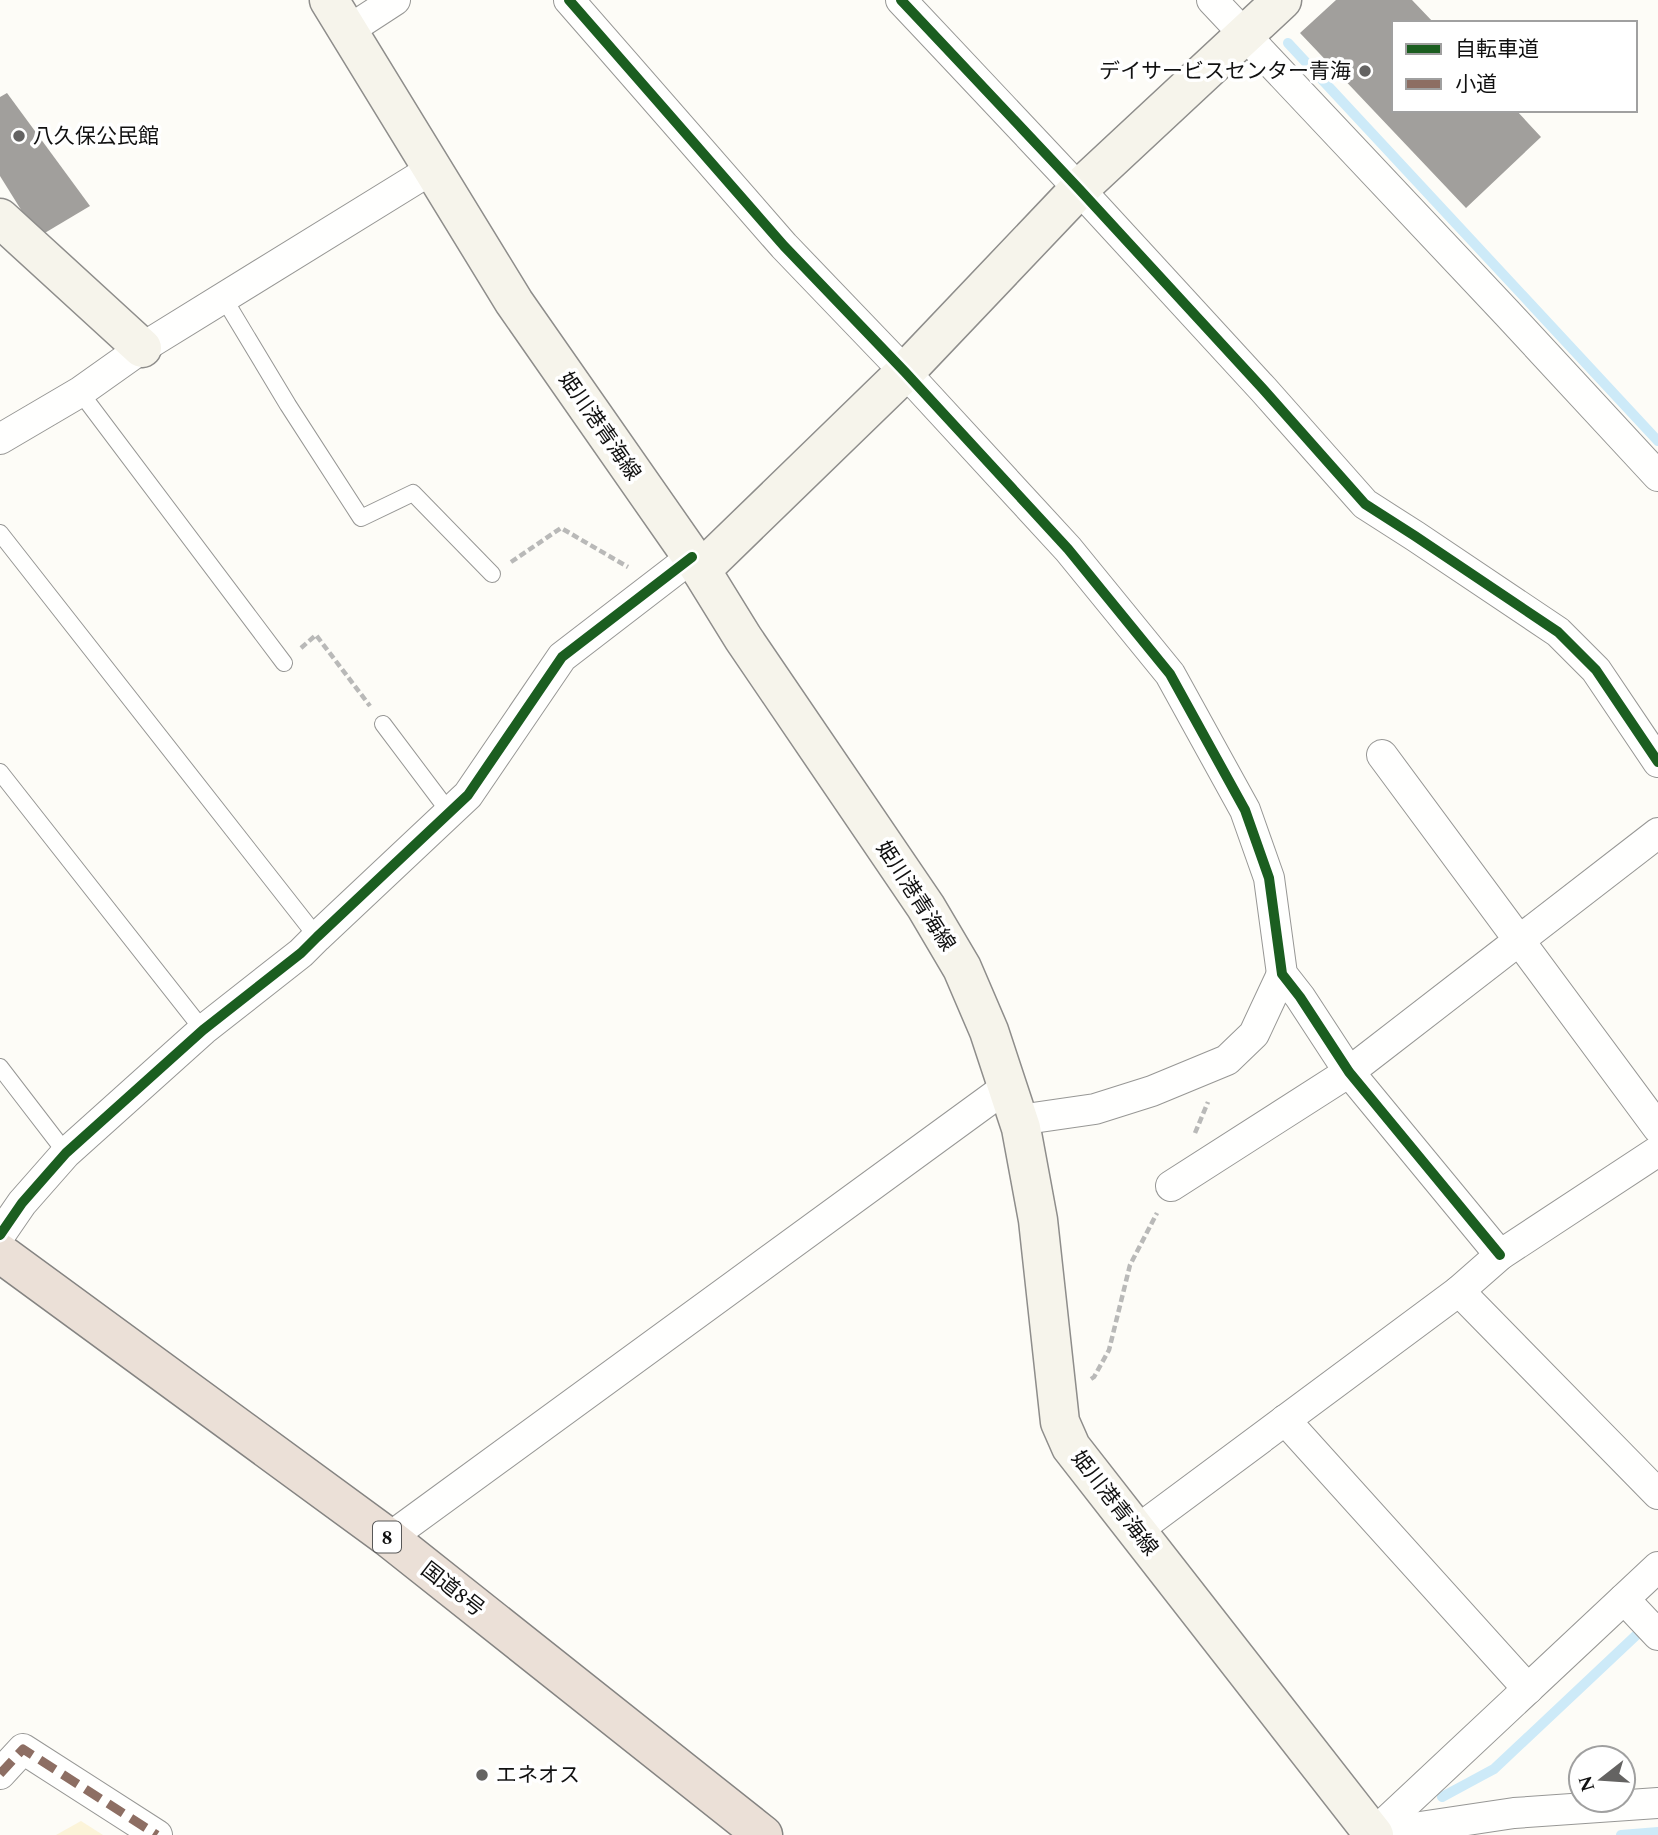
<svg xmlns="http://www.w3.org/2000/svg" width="1658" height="1835" font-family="Spectral,'Noto Sans JP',serif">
<rect width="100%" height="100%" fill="#fdfcf7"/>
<path fill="#fcf4d9" d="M81 1821 103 1835H56Z"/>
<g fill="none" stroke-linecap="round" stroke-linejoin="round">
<g stroke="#cdeaf8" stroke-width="10">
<path d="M1288 43 1658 441"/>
<path d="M1442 1797 1494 1769 1646 1626"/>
<path d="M1621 1835 1658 1832"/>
</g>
</g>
<g fill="#a19f9c">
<path d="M1336 0H1412L1434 23H1394V110H1516L1541 137 1466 208 1300 33Z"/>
<path d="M7 93 90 206 38 237 0 176V97Z"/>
</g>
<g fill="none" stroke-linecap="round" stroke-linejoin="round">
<g stroke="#979795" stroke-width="18">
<g id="lane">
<path d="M223 297 288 405 361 518 413 493 492 574"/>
<path d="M80 392 284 663"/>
<path d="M0 533 317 937"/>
<path d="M383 724 450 813"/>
<path d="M0 772 203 1030"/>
<path d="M0 1067 66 1153"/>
</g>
</g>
<g stroke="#979795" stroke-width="32">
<g id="street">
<path d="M569 0 784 246 905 372 1068 549 1170 674 1245 810 1269 878 1282 974 1300 997 1349 1072 1500 1255"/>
<path d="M901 0 1079 189 1263 389 1365 504 1415 536 1558 632 1596 670 1658 762"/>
<path d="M1212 0 1507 313 1658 476"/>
<path d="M349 30 395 0"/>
<path d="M0 439 80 392 142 348 432 169"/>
<path d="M1382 755 1658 1128"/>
<path d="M1019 1120 1095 1109 1152 1091 1227 1060 1254 1034 1282 974"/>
<path d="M1171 1186 1349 1072 1658 833"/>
<path d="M0 1235 22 1203 66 1153 203 1030 301 953 317 937 468 795 562 657 692 557"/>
<path d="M1459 1291 1658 1494"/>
<path d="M1285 1420 1528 1689"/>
<path d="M1136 1531 1459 1291 1500 1255 1658 1151"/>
<path d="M389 1538 1008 1086"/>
<path d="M1624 1599 1658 1635"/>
<path d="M0 1774 23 1749 157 1835"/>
<path d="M1373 1834 1658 1567"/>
<path d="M1373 1834 1514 1813 1658 1803"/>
</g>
</g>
<g stroke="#8e8d8b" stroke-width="41">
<g id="secondary">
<path d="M329 0 514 302 701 570 743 638 926 907 962 968 989 1031 1021 1128 1038 1220 1060 1422 1071 1447 1374 1835"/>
<path d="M0 218 142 348"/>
<path d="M701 570 905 372 1079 189 1282 0"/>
</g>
</g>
<g stroke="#858482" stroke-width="41">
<path id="highway" d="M0 1253 389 1538 763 1835"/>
</g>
<g stroke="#b9b9b8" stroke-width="4.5" stroke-dasharray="7 3.5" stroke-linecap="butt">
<path d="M511 562 561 528 628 567"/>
<path d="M301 648 316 635 370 706"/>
<path d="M1195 1133 1208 1102"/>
<path d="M1091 1379 1094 1377 1109 1350 1130 1265 1157 1213"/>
</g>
<use href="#lane" stroke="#fffffe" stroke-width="16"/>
<use href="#street" stroke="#fffffe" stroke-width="30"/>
<use href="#secondary" stroke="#f6f4eb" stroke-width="38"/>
<use href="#highway" stroke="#ebe0d7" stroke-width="38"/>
<path stroke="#8d6e63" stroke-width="9" stroke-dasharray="18 9" stroke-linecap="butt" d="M0 1774 23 1749 157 1835"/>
<g stroke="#fff" stroke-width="15">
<g id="cycleway">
<path d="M569 0 784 246 905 372 1068 549 1170 674 1245 810 1269 878 1282 974 1300 997 1349 1072 1500 1255"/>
<path d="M901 0 1079 189 1263 389 1365 504 1415 536 1558 632 1596 670 1658 762"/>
<path d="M0 1235 22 1203 66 1153 203 1030 301 953 317 937 468 795 562 657 692 557"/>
</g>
</g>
<use href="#cycleway" stroke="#1b5e20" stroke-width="10"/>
</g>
<g fill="#646362" stroke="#fff" stroke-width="2.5">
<circle cx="1365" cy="71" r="7"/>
<circle cx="19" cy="136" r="7"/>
<circle cx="482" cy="1775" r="7"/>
</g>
<g text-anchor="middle" stroke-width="7" stroke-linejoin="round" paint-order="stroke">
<rect fill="#fff" stroke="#585858" stroke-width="2" x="373" y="1521.5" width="28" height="31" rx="5"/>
<g font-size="19" font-weight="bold" fill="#111">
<text x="387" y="1544">8</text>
</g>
<g font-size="21" fill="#111" stroke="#fff" text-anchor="start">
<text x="1351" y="78" text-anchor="end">デイサービスセンター青海</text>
<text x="33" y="143">八久保公民館</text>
<text x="496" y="1782">エネオス</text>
</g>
<g font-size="21" fill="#111" stroke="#fff">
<text transform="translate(600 426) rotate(55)" y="7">姫川港青海線</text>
<text transform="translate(916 896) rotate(57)" y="7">姫川港青海線</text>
<text transform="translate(1115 1503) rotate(52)" y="7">姫川港青海線</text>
<text transform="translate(453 1589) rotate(38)" y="7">国道8号</text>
</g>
</g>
<rect x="1392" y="21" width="245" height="91" fill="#ffffff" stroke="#a0a0a0" stroke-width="2"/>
<rect x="1406" y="44" width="35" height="10" fill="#1b5e20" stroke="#a0a0a0" stroke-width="2"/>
<text x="1455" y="56" font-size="21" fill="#111111">自転車道</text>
<rect x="1406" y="79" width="35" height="10" fill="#8d6e63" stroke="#a0a0a0" stroke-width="2"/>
<text x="1455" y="91" font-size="21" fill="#111111">小道</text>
<g transform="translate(1602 1779) rotate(253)"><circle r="33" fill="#ffffff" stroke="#a0a0a0" stroke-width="2"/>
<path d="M0-5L12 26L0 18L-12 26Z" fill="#646362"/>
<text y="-10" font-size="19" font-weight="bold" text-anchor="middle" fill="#111111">N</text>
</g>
</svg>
